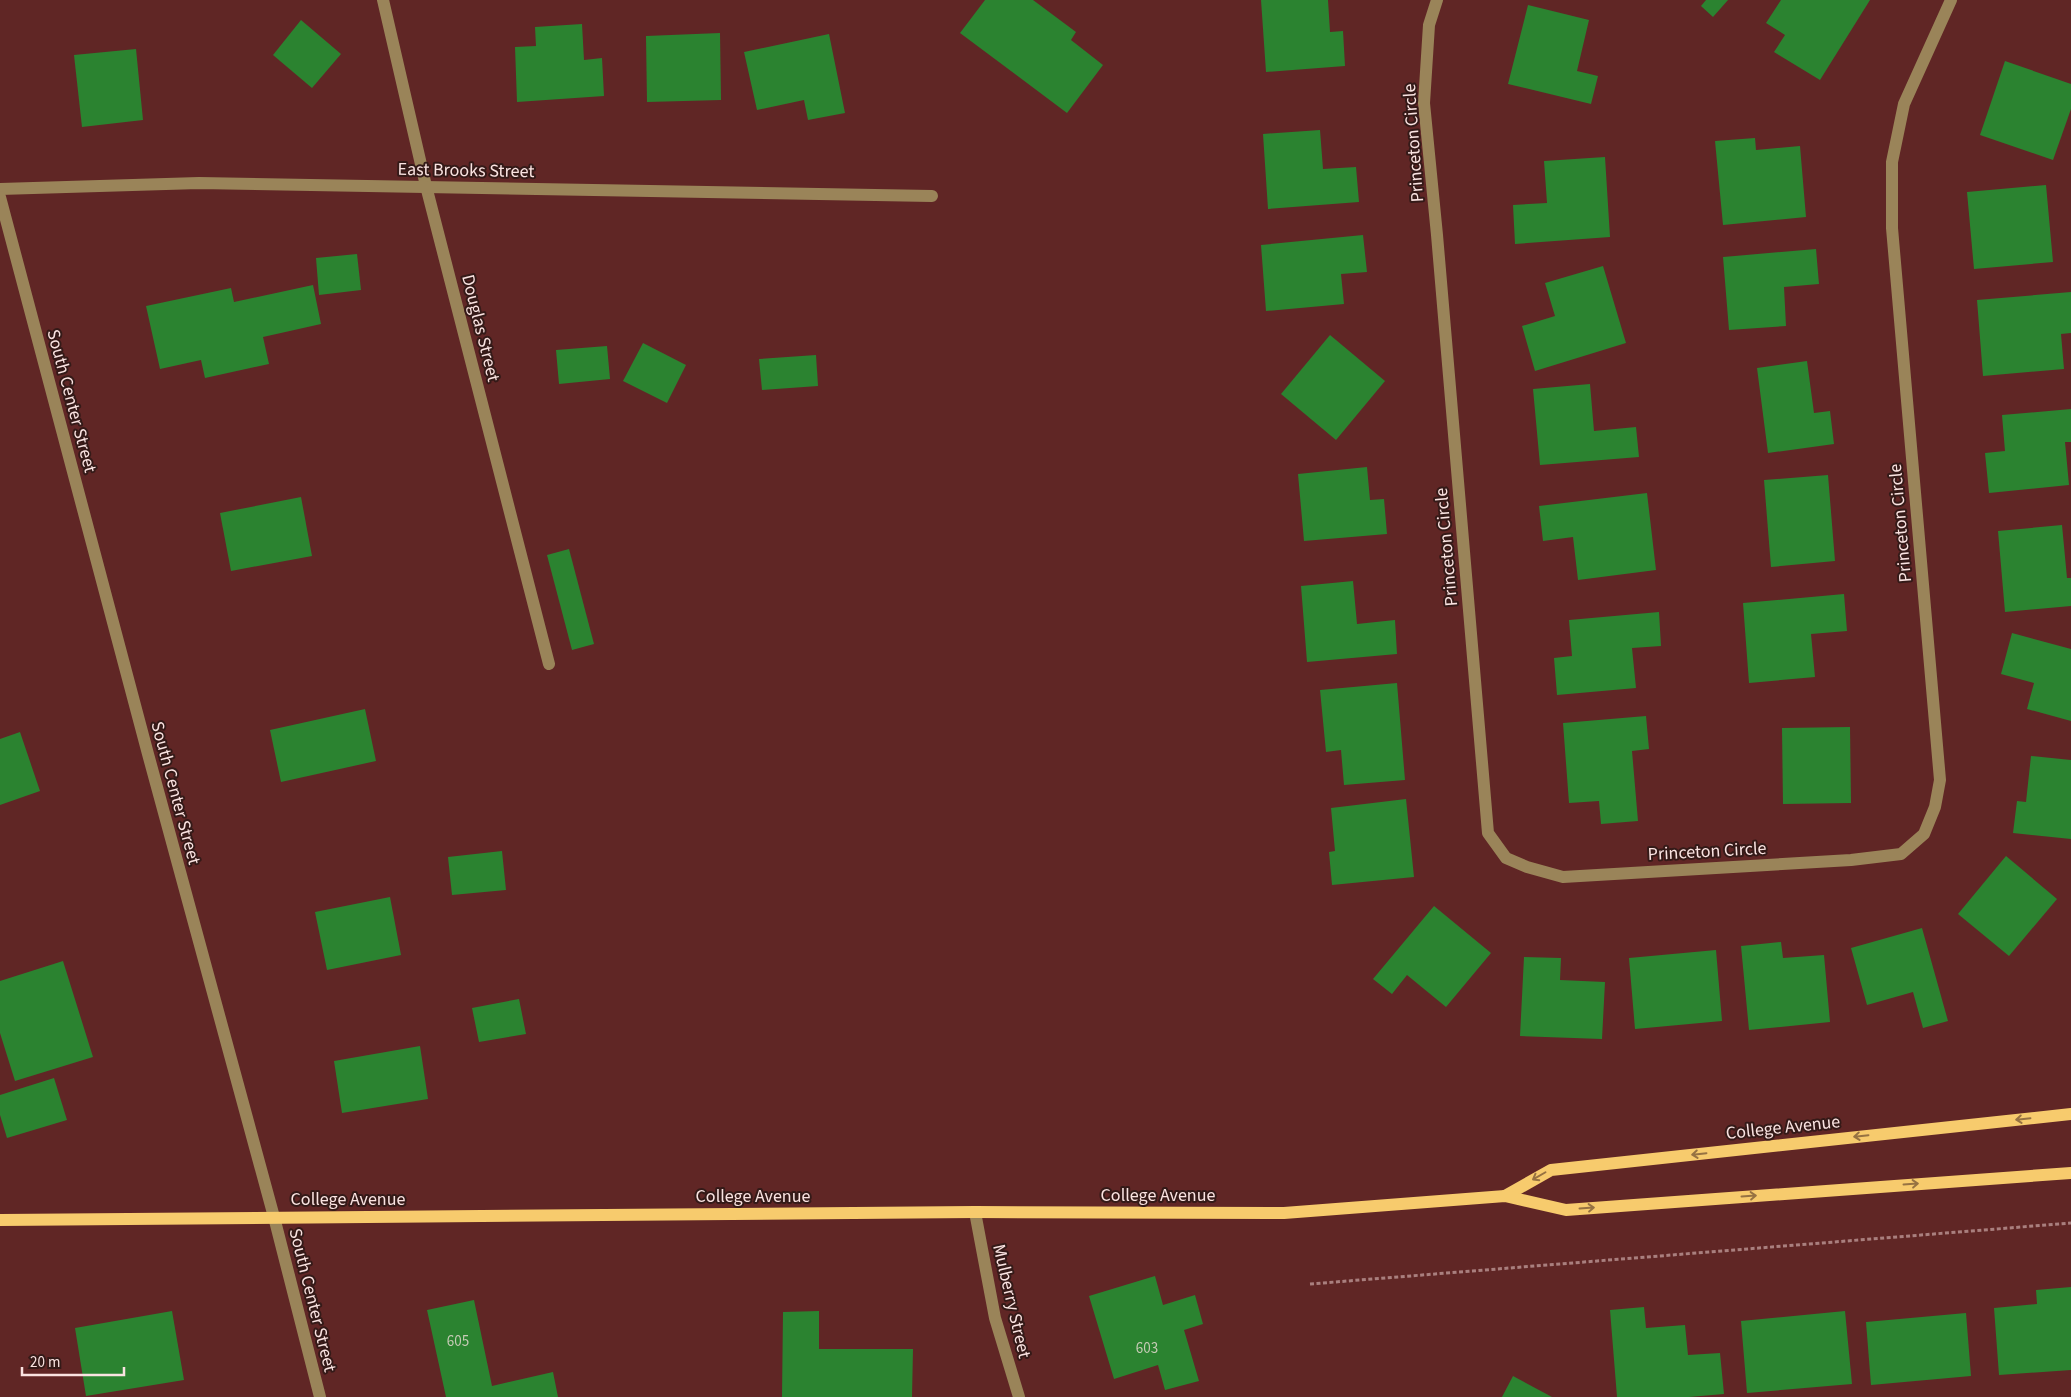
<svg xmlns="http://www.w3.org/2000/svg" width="2071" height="1397" font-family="'Source Sans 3',sans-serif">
<rect width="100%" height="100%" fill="#602625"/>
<g fill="#2b8330">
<path d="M985 0H1033L1076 32 1071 40 1103 65 1067 113 960 33Z"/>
<path d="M1261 0H1328L1330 32 1343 31 1345 66 1266 72Z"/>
<path d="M1706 0H1728L1713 17 1701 6Z"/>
<path d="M1781 0H1870L1820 80 1774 52 1785 35 1766 23Z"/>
<path d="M1528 5 1589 20 1577 71 1598 76 1591 104 1508 84Z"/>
<path d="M301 20 341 54 312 88 273 55Z"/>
<path d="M582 24 584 60 602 58 604 96 517 102 515 47 536 46 535 27Z"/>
<path d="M720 33 721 100 647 102 646 36Z"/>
<path d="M829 34 845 113 808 120 804 100 757 110 744 52Z"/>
<path d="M136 49 143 120 82 127 74 55Z"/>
<path d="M2005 61 2071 84V109L2053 160 1980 135Z"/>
<path d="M1320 130 1323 169 1356 167 1359 202 1268 209 1263 134Z"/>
<path d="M1755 138 1756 150 1800 146 1806 217 1723 225 1715 141Z"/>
<path d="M1605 157 1610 237 1515 244 1513 205 1547 203 1544 161Z"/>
<path d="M2046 185 2053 262 1974 269 1967 192Z"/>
<path d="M1363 235 1367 272 1341 274 1344 304 1266 311 1261 245Z"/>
<path d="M1816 249 1819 284 1784 287 1786 326 1729 330 1723 257Z"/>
<path d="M357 254 361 290 319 295 316 258Z"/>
<path d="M1603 266 1626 343 1535 371 1522 326 1555 316 1545 283Z"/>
<path d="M313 285 321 324 263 337 269 364 205 378 201 360 160 369 146 306 231 288 234 302Z"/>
<path d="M2071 292V333L2061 334 2064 369 1983 376 1977 300Z"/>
<path d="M1330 335 1385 381 1336 440 1281 394Z"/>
<path d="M643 343 686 365 667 403 623 381Z"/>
<path d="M607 346 610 379 559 384 556 350Z"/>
<path d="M816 355 818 386 762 390 759 359Z"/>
<path d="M1807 361 1814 413 1830 411 1834 444 1768 453 1757 368Z"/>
<path d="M1590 384 1594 431 1636 427 1639 457 1540 465 1533 389Z"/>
<path d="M2071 409V442H2065L2069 485 1989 493 1985 453 2005 451 2002 415Z"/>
<path d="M1367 467 1370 500 1384 499 1387 534 1304 541 1298 474Z"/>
<path d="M1828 475 1835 561 1771 567 1764 480Z"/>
<path d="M1647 493 1656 570 1578 580 1573 537 1543 541 1539 506Z"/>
<path d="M301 497 312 556 231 571 220 513Z"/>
<path d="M2062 525 2067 578H2071V606L2005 612 1998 531Z"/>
<path d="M569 549 594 644 572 650 547 555Z"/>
<path d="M1353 581 1357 624 1395 620 1397 654 1307 662 1301 586Z"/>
<path d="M1844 594 1847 631 1811 634 1815 677 1749 683 1743 603Z"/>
<path d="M1659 612 1661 646 1632 648 1636 688 1557 695 1554 658 1572 656 1569 620Z"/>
<path d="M2012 633 2071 649V721L2027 709 2034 683 2001 674Z"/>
<path d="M1397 683 1405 780 1344 785 1341 750 1326 752 1320 690Z"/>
<path d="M365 709 376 761 281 782 270 730Z"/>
<path d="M1646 716 1649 749 1632 751 1638 821 1601 824 1599 801 1569 803 1563 723Z"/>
<path d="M1850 727 1851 803 1783 804 1782 728Z"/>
<path d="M20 732 40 791 0 805V739Z"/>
<path d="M2031 756 2071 760V839L2013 833 2017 801 2026 802Z"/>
<path d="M1406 799 1414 877 1332 885 1329 852 1335 851 1331 808Z"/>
<path d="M502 851 506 890 452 895 448 857Z"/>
<path d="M2006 856 2057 899 2009 956 1958 914Z"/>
<path d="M390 897 401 955 327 970 315 912Z"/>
<path d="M1434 906 1491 953 1446 1007 1407 975 1392 994 1373 979Z"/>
<path d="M1922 928 1948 1021 1923 1028 1913 992 1867 1005 1851 948Z"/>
<path d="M1781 942 1783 958 1824 955 1830 1022 1749 1030 1741 946Z"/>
<path d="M1716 950 1722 1021 1635 1029 1629 958Z"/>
<path d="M1524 957 1561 958 1560 980 1605 982 1602 1039 1520 1036Z"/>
<path d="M63 961 93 1057 15 1081 0 1033V981Z"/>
<path d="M519 999 526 1034 479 1042 472 1008Z"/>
<path d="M420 1046 428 1099 342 1113 334 1061Z"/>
<path d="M54 1078 67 1120 7 1138 0 1115V1095Z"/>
<path d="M1155 1276 1163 1305 1195 1295 1203 1324 1184 1330 1199 1381 1165 1390 1158 1365 1114 1379 1089 1296Z"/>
<path d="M2071 1287V1370L1999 1375 1994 1308 2037 1304 2036 1290Z"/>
<path d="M474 1300 492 1386 553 1372 558 1397H446L427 1310Z"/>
<path d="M1644 1307 1646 1328 1685 1325 1688 1355 1720 1353 1724 1394 1689 1397H1617L1610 1310Z"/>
<path d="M172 1311 184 1380 86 1396 75 1328Z"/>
<path d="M819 1311V1349H913L912 1397H782L783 1312Z"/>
<path d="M1845 1311 1852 1384 1747 1393 1741 1321Z"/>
<path d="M1966 1313 1971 1376 1871 1385 1866 1322Z"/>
<path d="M1513 1376 1552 1397H1502Z"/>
</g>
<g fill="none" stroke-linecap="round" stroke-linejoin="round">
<path stroke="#a97f7e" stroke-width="3" stroke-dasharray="4 2.5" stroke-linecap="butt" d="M1310 1284 2071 1223"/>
<g stroke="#9a8459" stroke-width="12">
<path d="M383 0 426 186 549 664"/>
<path d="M1437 0 1429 25 1424 103 1437 235 1488 833 1506 858 1527 867 1563 877 1851 860 1901 854 1924 834 1935 807 1940 780 1892 228V162L1904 104 1951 0"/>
<path d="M0 189 199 183 932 196"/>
<path d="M0 197 148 754 274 1217 320 1397"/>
<path d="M975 1212 995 1318 1019 1397"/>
</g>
<g stroke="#f7cb6d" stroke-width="12">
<path d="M1505 1196 1551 1170 2071 1114"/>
<path d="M0 1220 975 1212 1284 1213 1505 1196 1566 1210 2071 1173"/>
</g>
</g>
<defs><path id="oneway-shaft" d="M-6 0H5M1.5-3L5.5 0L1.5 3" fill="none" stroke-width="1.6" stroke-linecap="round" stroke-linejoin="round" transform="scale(1.25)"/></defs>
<g stroke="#967242">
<use href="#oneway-shaft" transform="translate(2023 1119) rotate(174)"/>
<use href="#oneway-shaft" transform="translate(1861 1136) rotate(174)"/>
<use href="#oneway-shaft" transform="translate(1699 1154) rotate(174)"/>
<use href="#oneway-shaft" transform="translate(1539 1176) rotate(150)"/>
<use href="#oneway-shaft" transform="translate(1911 1184) rotate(-4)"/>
<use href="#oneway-shaft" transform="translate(1749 1196) rotate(-4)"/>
<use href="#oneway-shaft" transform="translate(1587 1208) rotate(-4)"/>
</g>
<g text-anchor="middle" stroke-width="4" stroke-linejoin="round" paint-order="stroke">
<g font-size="15" fill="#c6cbb5">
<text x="458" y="1346">605</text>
<text x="1147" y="1353">603</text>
</g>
<g font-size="18" fill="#fae3e1" stroke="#341a18">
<text transform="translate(1413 143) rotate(-94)" y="6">Princeton Circle</text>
<text transform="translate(466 170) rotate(1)" y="6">East Brooks Street</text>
<text transform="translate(481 328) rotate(76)" y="6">Douglas Street</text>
<text transform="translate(72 401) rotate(75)" y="6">South Center Street</text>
<text transform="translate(1900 523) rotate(-95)" y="6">Princeton Circle</text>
<text transform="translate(1446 547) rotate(-95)" y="6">Princeton Circle</text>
<text transform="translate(176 793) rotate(75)" y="6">South Center Street</text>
<text transform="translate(1707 851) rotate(-3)" y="6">Princeton Circle</text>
<text transform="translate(1783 1127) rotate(-6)" y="6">College Avenue</text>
<text x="1158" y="1201">College Avenue</text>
<text x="753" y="1202">College Avenue</text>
<text x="348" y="1205">College Avenue</text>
<text transform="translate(313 1300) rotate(76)" y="6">South Center Street</text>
<text transform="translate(1012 1301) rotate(77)" y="6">Mulberry Street</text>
</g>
</g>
<path d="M22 1367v8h102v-8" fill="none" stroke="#fae3e1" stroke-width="2.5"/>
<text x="30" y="1367" font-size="15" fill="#fae3e1" stroke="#341a18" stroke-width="4" paint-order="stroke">20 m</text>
</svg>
